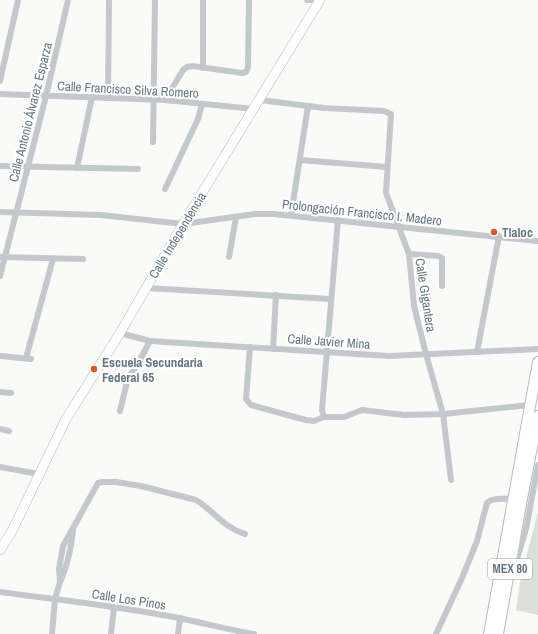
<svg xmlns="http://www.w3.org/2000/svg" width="538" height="634" font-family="'Archivo Narrow',sans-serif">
<rect width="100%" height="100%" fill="#fafaf8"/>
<path fill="#dadfd7" d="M538 512V615L516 610 521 577Z"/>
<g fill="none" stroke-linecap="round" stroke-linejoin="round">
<g stroke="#b3babf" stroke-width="10">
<path id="secondary" d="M0 550 12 531 66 419 120 333 183 224 320 0"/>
</g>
<g stroke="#b5babe" stroke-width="12">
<g id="primary">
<path d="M489 634 538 362"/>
<path d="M498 634 521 504 538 416"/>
</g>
</g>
<g stroke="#c3c8cc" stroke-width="6">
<path d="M203 0V68"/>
<path d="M307 0H320"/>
<path d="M0 81 18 0"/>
<path d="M0 94 165 100 254 109"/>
<path d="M108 98 109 0"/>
<path d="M165 100 183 70 187 67 193 66 242 73 246 72 248 67 249 0"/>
<path d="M260 100 324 108 384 111 391 114 386 193 409 254 414 306 426 354 443 414 451 480"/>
<path d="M153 142 155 0"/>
<path d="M300 160 387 167"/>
<path d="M0 166 138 169"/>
<path d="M77 168 92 97"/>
<path d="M165 189 198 119 202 104"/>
<path d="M0 212 101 215 183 224 255 214H273L538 241"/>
<path d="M291 215 308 106"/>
<path d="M409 254 438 256 442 258V286"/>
<path d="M0 257 83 259"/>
<path d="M229 257 236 217"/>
<path d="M0 276 46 96 68 0"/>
<path d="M146 288 331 299"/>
<path d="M120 333 150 341 389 356 538 349"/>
<path d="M250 347 246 399 251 405 306 420 314 421 324 417"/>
<path d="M273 349 276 295"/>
<path d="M477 352 499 236"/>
<path d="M0 356 31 359"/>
<path d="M26 358 53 259"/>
<path d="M0 392 11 393"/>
<path d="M120 411 128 378 137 365 150 341"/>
<path d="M324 417H344L362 410 404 415 443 414 530 405"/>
<path d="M324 417 322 410 338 220"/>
<path d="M0 429 9 431"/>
<path d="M0 467 39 474"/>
<path d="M514 569 526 529 538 465"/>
<path d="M61 580C68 564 71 549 73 531"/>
<path d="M0 592C60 600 120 606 179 618 204 623 229 630 254 634"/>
<path d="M52 634 55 599 60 582 59 569 63 546 98 483 102 482H116L141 486 196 500C214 511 224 528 245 534"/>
<path d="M111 634 114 607"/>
<path d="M178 634 180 618"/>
<path d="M436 634 462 578 477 541 487 503C492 497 506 499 514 499"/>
</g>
<use href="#secondary" stroke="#fff" stroke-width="9"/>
<use href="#primary" stroke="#fff" stroke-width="10"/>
</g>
<g fill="#e4572e" stroke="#fff" stroke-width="1.5">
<circle cx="494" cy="232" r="4"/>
<circle cx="94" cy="369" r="4"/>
</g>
<g text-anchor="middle" stroke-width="4" stroke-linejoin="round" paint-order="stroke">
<rect fill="#fff" stroke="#939fa8" stroke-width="1" x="488" y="559" width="44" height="20" rx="3"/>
<g font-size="12" font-weight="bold" fill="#657683">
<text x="510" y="573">MEX 80</text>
</g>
<g font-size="13" fill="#657683" stroke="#fff">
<text transform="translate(128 89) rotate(3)" y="5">Calle Francisco Silva Romero</text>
<text transform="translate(30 112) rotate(-76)" y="5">Calle Antonio Álvarez Esparza</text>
<text transform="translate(362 212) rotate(6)" y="5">Prolongación Francisco I. Madero</text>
<text transform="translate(177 235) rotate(-59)" y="5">Calle Independencia</text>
<text transform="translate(426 295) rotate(81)" y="5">Calle Gigantera</text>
<text transform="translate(329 341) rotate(4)" y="5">Calle Javier Mina</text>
<text transform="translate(129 599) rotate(9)" y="5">Calle Los Pinos</text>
</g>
<g font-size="13" font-weight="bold" fill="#657683" stroke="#fff" text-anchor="start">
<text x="502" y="237">Tlaloc</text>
<text x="102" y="367">Escuela Secundaria<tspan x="102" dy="15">Federal 65</tspan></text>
</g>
</g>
</svg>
